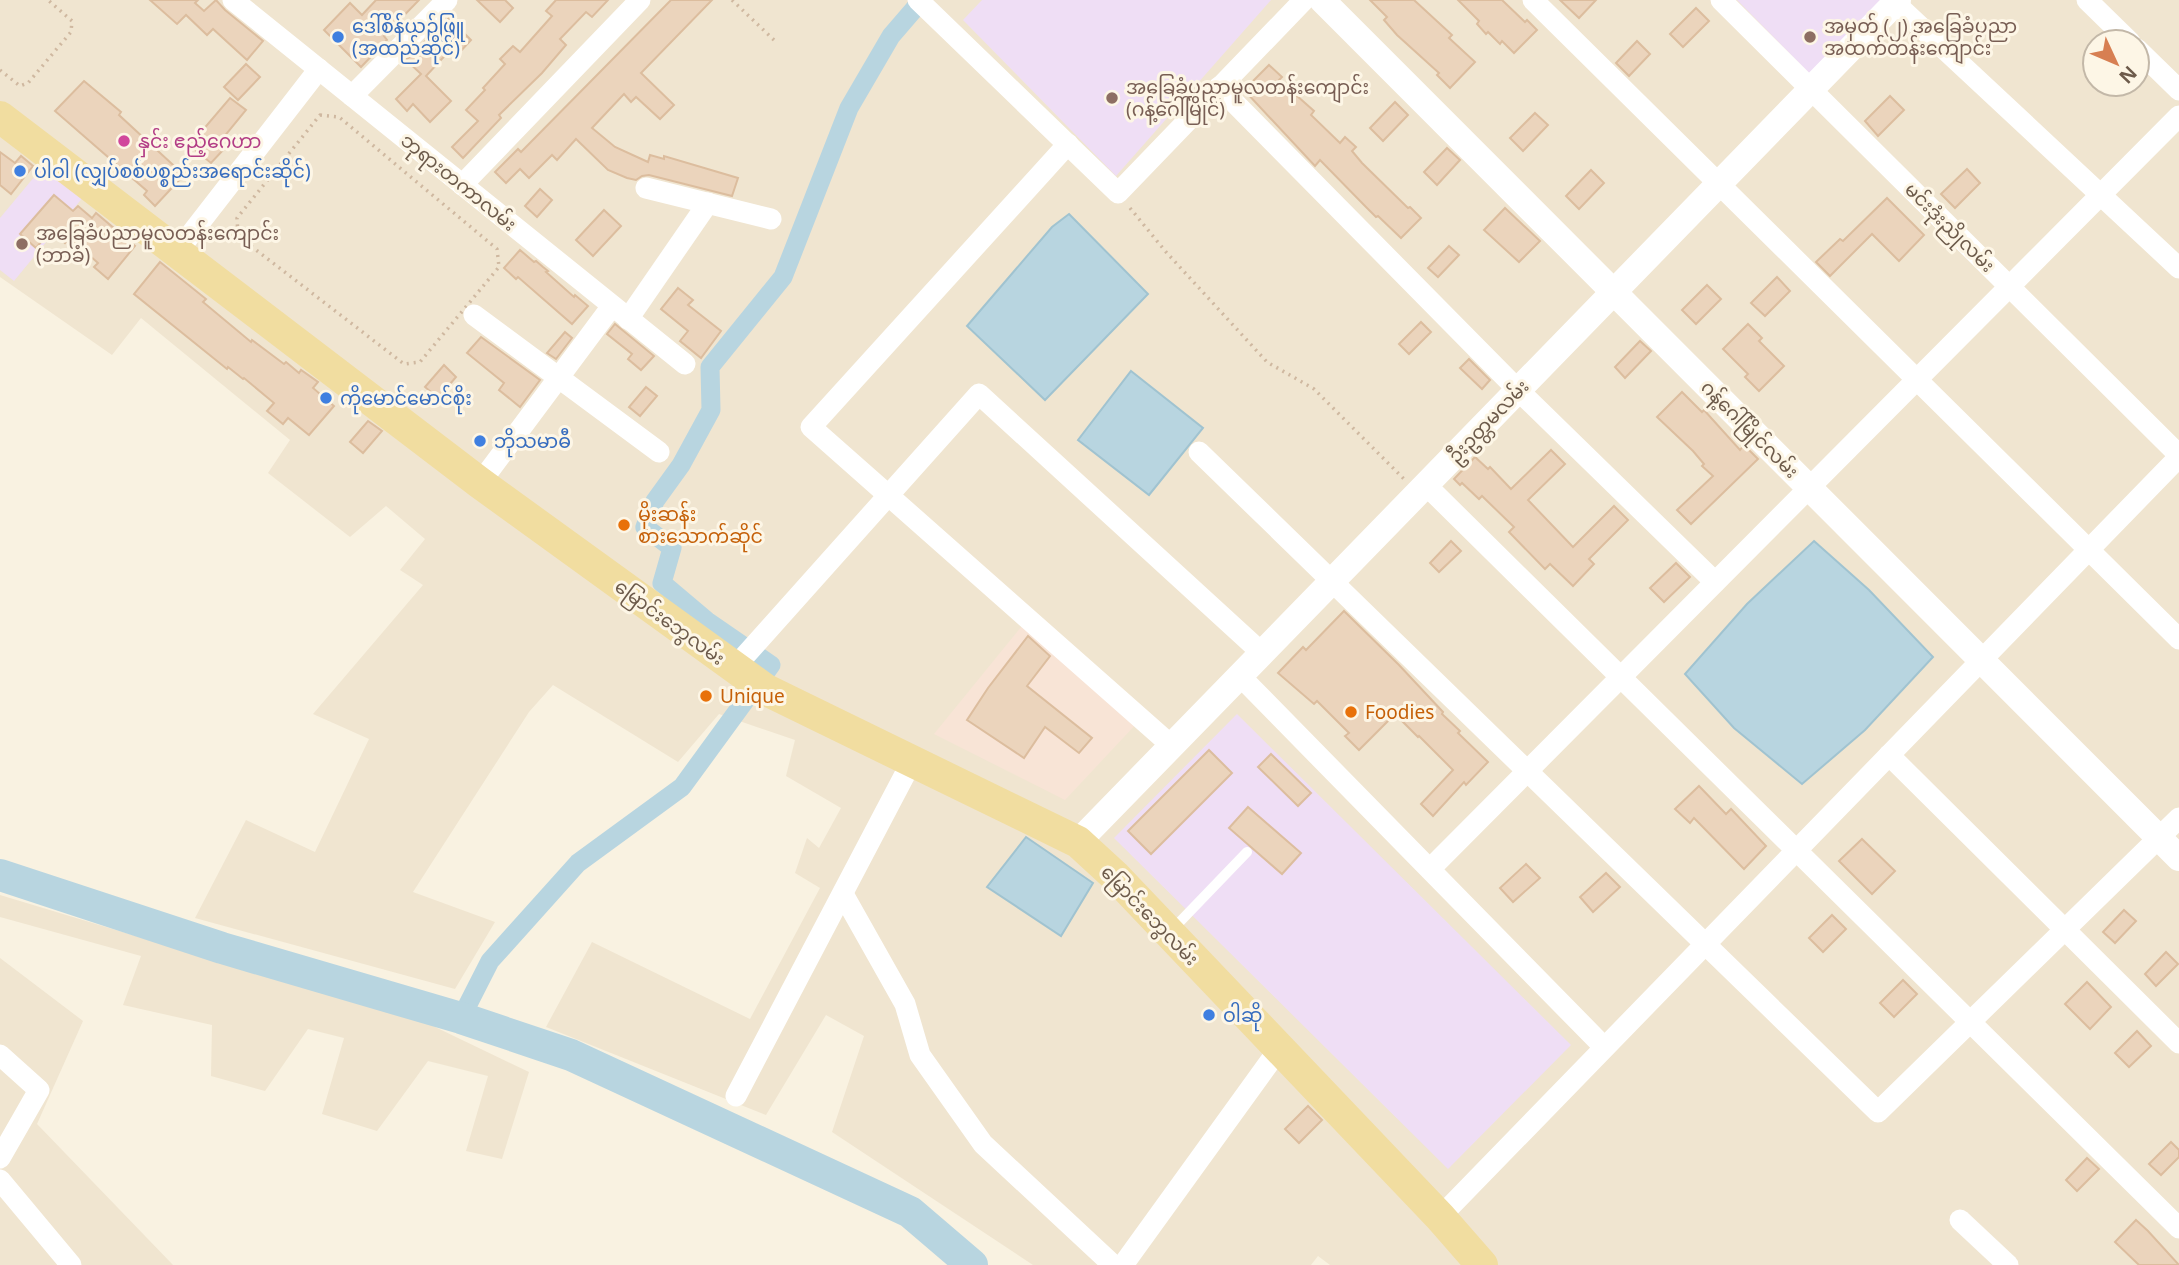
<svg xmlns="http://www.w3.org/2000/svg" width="2179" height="1265" font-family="'Noto Sans','Noto Sans Myanmar',sans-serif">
<rect width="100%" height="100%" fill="#f9f2e1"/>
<g fill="#f0e5d0" fill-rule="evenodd">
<path d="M0 0H2179V1265H1330L1318 1256 1311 1265H1033L832 1132 864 1036 826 1015 766 1115 546 1027 592 942 750 1019 820 888 795 873 807 838 819 848 841 808 786 776 795 740 719 714 678 762 553 685 529 712 413 892 495 922 455 989 195 918 246 820 315 852 369 739 313 714 423 585 400 570 425 539 386 506 350 537 268 473 290 440 141 318 112 355 0 277ZM2095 42H2137V84H2095Z"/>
<path d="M0 895 431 1025 529 1072 502 1159 466 1151 488 1076 428 1061 377 1131 322 1114 344 1038 308 1029 265 1091 211 1076 212 1025 123 1005 141 956 0 917Z"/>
<path d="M0 958 83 1021 37 1124 173 1265H0Z"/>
</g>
<path fill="#f8e4d6" d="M1026 621 1139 721 1065 800 934 734Z"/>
<g fill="#efdef5">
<path d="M982 0H1271L1116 176 963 20Z"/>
<path d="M1737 0H1883L1810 74Z"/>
<path d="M45 164 84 196 14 281 0 270V218Z"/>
<path d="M1237 714 1571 1045 1448 1169 1114 838Z"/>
</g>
<g fill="#b8d5e0" stroke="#a0c3d0" stroke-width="2">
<path d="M1069 214 1148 294 1045 400 967 326 1052 227Z"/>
<path d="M1131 371 1203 428 1149 495 1078 440Z"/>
<path d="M1814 541 1869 590 1933 657 1865 730 1802 784 1734 728 1685 674 1747 604Z"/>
<path d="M1026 837 1093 883 1061 936 987 887Z"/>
</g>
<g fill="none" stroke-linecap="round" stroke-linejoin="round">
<path stroke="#b8d5e0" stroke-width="19" d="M461 1018 490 961 578 863 682 787 771 665 707 621 662 583 672 548 645 527 655 501 681 465 711 410 710 367 783 277 849 108 891 36 922 0"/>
<path stroke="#b8d5e0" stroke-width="32" d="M0 875 222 948 461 1018 571 1055 910 1212 972 1265"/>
</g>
<g fill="#ebd4bc" stroke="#dcbd9e" stroke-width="2">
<path d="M150 0H198L195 3 204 11 216 0 225 10 263 41 247 60 213 29 207 35 186 15 177 24Z"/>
<path d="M376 0H419L384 36 387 40 361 67 324 30 350 3 362 15Z"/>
<path d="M477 0H505L513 8 500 22Z"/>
<path d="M556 0H608L592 17 586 12 560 39 566 45 542 73 499 115 501 118 463 158 452 147 478 121 466 110 485 90 483 88 505 64 500 59 513 46 520 52 552 16 546 11Z"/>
<path d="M671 0H712L641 73 674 105 660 119 636 97 631 102 624 94 592 128 615 147 648 162 650 155 664 159V156L738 178 732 196 649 175 642 176 636 180 627 178 608 170 576 139 557 160 552 155 529 178 520 169 506 183 495 172 518 149 521 152Z"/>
<path d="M1370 0H1414L1452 35 1449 38 1475 62 1450 88 1437 75 1439 73 1397 35 1384 20 1387 17Z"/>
<path d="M1458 0H1502L1525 22 1527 20 1537 30 1514 53 1502 41 1500 44 1488 32 1486 34 1477 24 1479 21Z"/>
<path d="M1560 0H1596L1579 18Z"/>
<path d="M1696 8 1709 21 1683 47 1670 34Z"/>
<path d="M449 18 471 40 458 54 452 48 426 76 451 101 430 122 413 104 407 111 396 99 421 74 406 60Z"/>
<path d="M1637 41 1650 54 1629 76 1616 63Z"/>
<path d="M246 64 260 77 238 100 224 87Z"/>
<path d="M1269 65 1282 77 1279 80 1314 111 1311 115 1340 143 1345 137 1356 147 1352 151 1362 163 1408 208 1410 207 1421 218 1401 238 1378 216 1376 217 1366 207 1320 160 1315 166 1244 90Z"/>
<path d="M84 81 121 112 119 115 184 175 155 206 144 195 147 191 55 111Z"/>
<path d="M1890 96 1904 110 1878 136 1865 121Z"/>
<path d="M230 98 246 110 218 144 224 149 211 163 188 144 200 129 202 131Z"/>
<path d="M1395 102 1408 115 1383 141 1370 128Z"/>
<path d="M1535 113 1548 125 1523 151 1510 138Z"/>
<path d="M1447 148 1460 160 1437 185 1424 172Z"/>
<path d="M0 152 15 163 21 156 33 166 11 194 0 185Z"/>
<path d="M1967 169 1980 183 1955 208 1941 194Z"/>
<path d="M1591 170 1604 183 1579 209 1566 196Z"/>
<path d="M540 189 552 200 537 217 525 206Z"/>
<path d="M54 195 73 211 78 206 92 218 96 213 135 246 108 279 94 267 98 263 70 238 65 243 51 230 36 248 20 234Z"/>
<path d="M1887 198 1924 235 1899 261 1872 234 1830 276 1816 262 1840 239 1843 241Z"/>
<path d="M1505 208 1540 241 1519 262 1484 230Z"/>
<path d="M604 210 621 226 593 256 576 240Z"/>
<path d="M1449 246 1459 255 1438 277 1428 268Z"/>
<path d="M520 250 534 262 536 261 543 267 548 271 546 272 574 297 575 295 588 306 572 324 518 277 516 279 504 268Z"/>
<path d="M160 262 206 299 203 302 251 342 252 340 284 364 286 362 299 373 301 370 318 382 313 388 334 406 309 435 288 418 283 424 267 411 274 403 244 378 243 379 228 367 227 369 134 294Z"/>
<path d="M1777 277 1790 291 1765 316 1751 303Z"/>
<path d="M1707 285 1721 299 1696 324 1682 310Z"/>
<path d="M678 288 693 300 688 305 721 331 701 358 680 341 688 331 661 309Z"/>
<path d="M1421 322 1431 332 1409 354 1399 344Z"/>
<path d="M615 324 654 356 641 370 628 359 632 354 607 334Z"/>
<path d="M1748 324 1762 338 1759 341 1784 366 1759 391 1745 377 1748 374 1723 349Z"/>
<path d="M565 332 572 338 556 359 547 353Z"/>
<path d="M481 337 540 380 520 407 499 390 504 383 467 353Z"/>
<path d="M1640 341 1651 351 1625 378 1615 367Z"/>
<path d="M1469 359 1490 380 1482 389 1460 368Z"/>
<path d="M444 365 456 377 438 398 425 387Z"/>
<path d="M646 387 657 396 640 416 629 407Z"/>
<path d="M1682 392 1702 412 1704 410 1740 450 1744 445 1758 459 1691 524 1677 510 1713 476 1702 466 1704 464 1693 451 1657 417Z"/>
<path d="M368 421 382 431 363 453 350 442Z"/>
<path d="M1551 450 1565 464 1528 500 1573 547 1614 506 1628 520 1589 559 1594 564 1573 586 1550 564 1545 569 1509 532 1514 527 1482 496 1479 499 1462 483 1460 485 1454 479 1475 457 1488 469 1490 467 1511 489Z"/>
<path d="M1451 541 1461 551 1439 572 1430 563Z"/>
<path d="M1676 563 1690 577 1664 602 1650 588Z"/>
<path d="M1344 611 1399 665 1443 712 1442 714 1460 731 1458 733 1488 762 1466 785 1464 782 1433 816 1421 804 1453 770 1419 736 1418 737 1395 714 1359 750 1345 736 1349 733 1317 701 1314 704 1278 673 1303 647 1306 650Z"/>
<path d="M1028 636 1050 656 1027 686 1092 738 1079 753 1045 727 1024 758 967 720 988 688Z"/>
<path d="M1209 750 1232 773 1151 854 1128 831Z"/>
<path d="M1271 754 1311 793 1298 806 1258 767Z"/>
<path d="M1699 786 1726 814 1731 809 1766 846 1744 869 1694 818 1690 823 1675 809Z"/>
<path d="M1248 807 1301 853 1282 874 1229 828Z"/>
<path d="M1862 839 1895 871 1872 894 1839 861Z"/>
<path d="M1526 864 1540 878 1513 902 1500 888Z"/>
<path d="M1606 873 1620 887 1593 912 1580 897Z"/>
<path d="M2124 910 2136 921 2115 943 2103 932Z"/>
<path d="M1832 915 1846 929 1823 952 1809 938Z"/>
<path d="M2166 952 2178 964 2156 986 2145 974Z"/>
<path d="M1903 980 1917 994 1894 1017 1880 1003Z"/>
<path d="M2087 982 2111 1007 2090 1029 2065 1004Z"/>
<path d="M2137 1031 2151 1046 2129 1067 2115 1053Z"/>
<path d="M1308 1106 1322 1120 1299 1143 1285 1129Z"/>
<path d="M2171 1142 2179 1150V1157L2161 1175 2149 1164Z"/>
<path d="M2087 1158 2099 1169 2077 1191 2066 1180Z"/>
<path d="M2136 1220 2148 1231 2179 1265H2139L2115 1242Z"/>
</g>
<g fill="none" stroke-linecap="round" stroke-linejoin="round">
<g stroke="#cfb8a0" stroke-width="3.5" stroke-dasharray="2 5" stroke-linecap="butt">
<path d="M732 0 774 40"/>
<path d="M0 70 20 86 28 83 71 32 72 21 48 0"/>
<path d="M320 115 339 117 497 249 499 267 420 362 404 364 238 236 237 218Z"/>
<path d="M1130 208 1166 252 1267 362 1314 389 1404 479"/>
</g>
<path stroke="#fff" stroke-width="10" d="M1171 931 1247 852"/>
<g stroke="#fff" stroke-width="21">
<path d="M233 0 685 364"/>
<path d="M918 0 1118 193 1304 0"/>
<path d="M1533 0 2179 639"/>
<path d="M1721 0 2179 455"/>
<path d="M2087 0 2130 42"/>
<path d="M1895 3 2179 268"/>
<path d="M2137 49 2179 90"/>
<path d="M1219 87 1518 390 1715 582"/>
<path d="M352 96 447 0"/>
<path d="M1068 144 811 427 1172 746"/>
<path d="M462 185 640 0"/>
<path d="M646 188 771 219"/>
<path d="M177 252 319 69"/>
<path d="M474 315 659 452"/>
<path d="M628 319 708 203"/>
<path d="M1199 452 1878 1112 2179 818"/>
<path d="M480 483 612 306"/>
<path d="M1426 485 2179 1228"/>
<path d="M734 668 979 394 1262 653"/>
<path d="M1240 676 1604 1047"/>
<path d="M1889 755 2179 1043"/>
<path d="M1430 869 2179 116"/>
<path d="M843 894 905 1004 920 1055 983 1144 1113 1265"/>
<path d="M0 1055 39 1090 0 1158"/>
<path d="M736 1096 912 761"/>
<path d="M0 1180 71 1265"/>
<path d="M1440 1217 2179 457"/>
<path d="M1960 1220 2008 1265"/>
<path d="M1123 1265 1279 1049"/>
</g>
<g stroke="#fff" stroke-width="26">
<path d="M1322 0 2179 858"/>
<path d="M1078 842 1898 0"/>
</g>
<path stroke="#f1dda0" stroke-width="32" d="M0 117 480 483 766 690 1078 842 1115 876 1440 1217 1482 1265"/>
</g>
<g fill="#3f7fe0" stroke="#fdf6e6" stroke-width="2.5">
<circle cx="338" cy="37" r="7"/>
<circle cx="20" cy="171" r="7"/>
<circle cx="326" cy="398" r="7"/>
<circle cx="480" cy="441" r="7"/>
<circle cx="1209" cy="1015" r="7"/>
</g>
<g fill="#8d6e63" stroke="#fdf6e6" stroke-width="2.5">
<circle cx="1810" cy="37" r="7"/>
<circle cx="1112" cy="98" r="7"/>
<circle cx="22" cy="244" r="7"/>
</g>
<circle fill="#d1479c" stroke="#fdf6e6" stroke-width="2.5" cx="124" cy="141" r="7"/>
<g fill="#e8710a" stroke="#fdf6e6" stroke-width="2.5">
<circle cx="624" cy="525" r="7"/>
<circle cx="706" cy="696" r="7"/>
<circle cx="1351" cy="712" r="7"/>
</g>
<g text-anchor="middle" stroke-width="6" stroke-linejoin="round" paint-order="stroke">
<g font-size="19" fill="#366cbe" stroke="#fdf6e6" text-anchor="start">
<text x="352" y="33">ဒေါ်စိန်ယဉ်ဖြူ<tspan x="352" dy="22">(အထည်ဆိုင်)</tspan></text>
<text x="34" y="178">ပါဝါ (လျှပ်စစ်ပစ္စည်းအရောင်းဆိုင်)</text>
<text x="340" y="405">ကိုမောင်မောင်စိုး</text>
<text x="494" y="448">ဘိုသမာဓီ</text>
<text x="1223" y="1022">ဝါဆို</text>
</g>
<g font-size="19" fill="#785e54" stroke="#fdf6e6" text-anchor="start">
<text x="1824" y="33">အမှတ် (၂) အခြေခံပညာ<tspan x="1824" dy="22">အထက်တန်းကျောင်း</tspan></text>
<text x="1126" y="94">အခြေခံပညာမူလတန်းကျောင်း<tspan x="1126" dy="22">(ဂန့်ဂေါ်မြိုင်)</tspan></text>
<text x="36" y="240">အခြေခံပညာမူလတန်းကျောင်း<tspan x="36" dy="22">(ဘာခံ)</tspan></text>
</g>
<g font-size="19" fill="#b23c85" stroke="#fdf6e6" text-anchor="start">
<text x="138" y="148">နှင်း ဧည့်ဂေဟာ</text>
</g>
<g font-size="19" fill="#6d5b4b" stroke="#fdf6e6">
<text transform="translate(459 182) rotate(39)" y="7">ဘုရားတကာလမ်း</text>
<text transform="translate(1950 227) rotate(45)" y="7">မင်းဒုံးညိုလမ်း</text>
<text transform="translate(1488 421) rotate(-46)" y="7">ဦးဥတ္တမလမ်း</text>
<text transform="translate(1750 429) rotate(45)" y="7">ဂန့်ဂေါ်မြိုင်လမ်း</text>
<text transform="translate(670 622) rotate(36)" y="7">မြောင်းဘွေလမ်း</text>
<text transform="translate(1150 915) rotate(46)" y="7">မြောင်းဘွေလမ်း</text>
</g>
<g font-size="19" fill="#c56008" stroke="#fdf6e6" text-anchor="start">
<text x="638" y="521">မိုးဆန်း<tspan x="638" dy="22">စားသောက်ဆိုင်</tspan></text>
<text x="720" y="703">Unique</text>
<text x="1365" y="719">Foodies</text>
</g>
</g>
<g transform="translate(2116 63) rotate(134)"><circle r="33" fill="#fdf6e6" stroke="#c3b8a8" stroke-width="2"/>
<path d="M0-5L12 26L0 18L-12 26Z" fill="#d77f52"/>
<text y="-10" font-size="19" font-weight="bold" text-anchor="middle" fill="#6d5b4b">N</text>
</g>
</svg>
